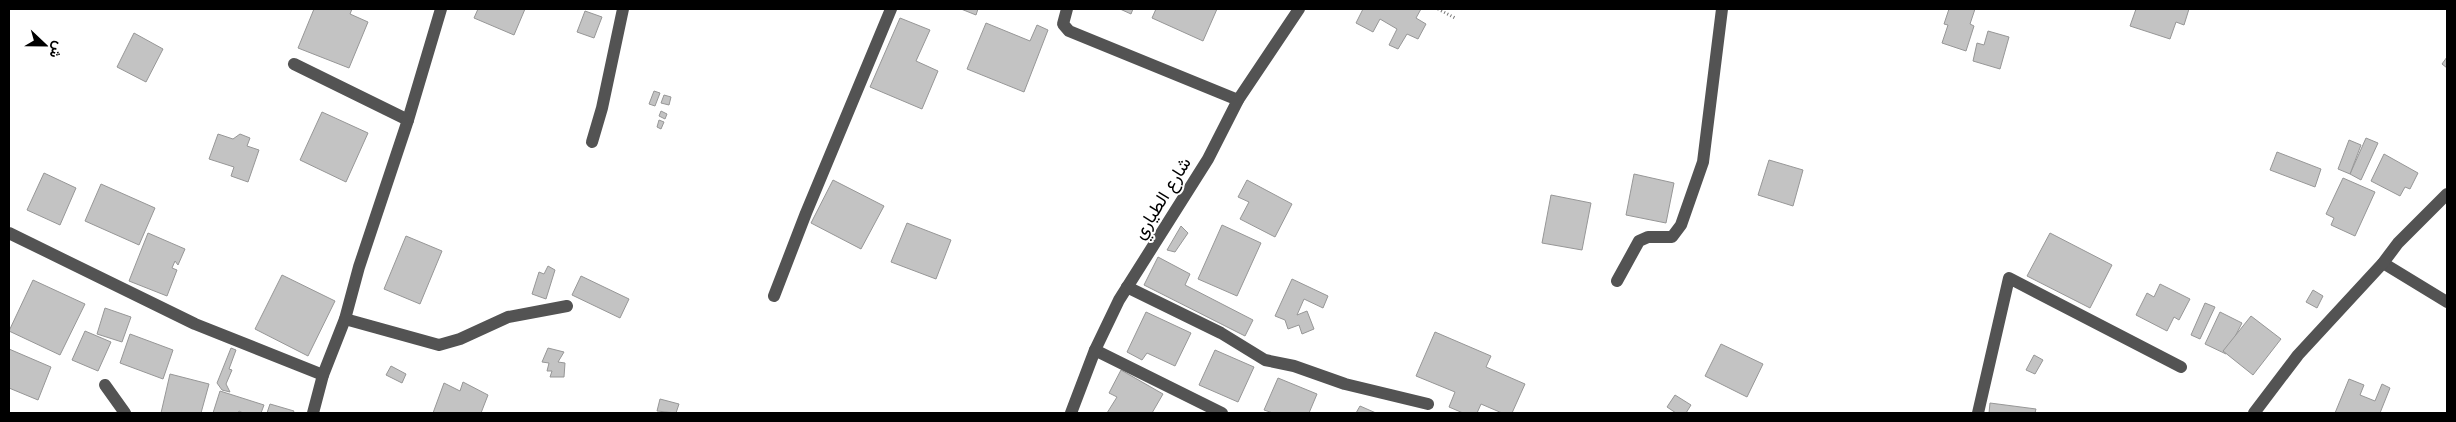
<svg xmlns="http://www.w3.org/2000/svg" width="2456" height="422" font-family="'Fira Sans',Vazirmatn,sans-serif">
<rect width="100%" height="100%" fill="#fff"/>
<g fill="#c3c3c3" stroke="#979797">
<path d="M314 9H352L350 14 368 22 349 68 298 48Z"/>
<path d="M478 9H525L514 35 474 18Z"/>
<path d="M961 9H978L976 15Z"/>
<path d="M1120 9H1133L1131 14Z"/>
<path d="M1156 9H1217L1203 41 1152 18Z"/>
<path d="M1363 9H1421L1416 18 1426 24 1418 39 1407 34 1398 49 1389 45 1397 29 1380 19 1373 32 1356 23Z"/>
<path d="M1949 9H1975L1970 24 1974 26 1966 51 1942 43 1948 25 1944 24Z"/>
<path d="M2136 9H2189L2184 25 2176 22 2170 39 2130 26Z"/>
<path d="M585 11 602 17 594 38 577 32Z"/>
<path d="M900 18 930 30 916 61 938 71 922 109 870 87Z"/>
<path d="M986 23 1030 41 1037 25 1048 30 1024 92 967 69Z"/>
<path d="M1988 31 2009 37 2000 69 1973 61 1977 43 1984 45Z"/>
<path d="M134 33 163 49 146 82 117 67Z"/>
<path d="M2447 57V68L2442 64Z"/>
<path d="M654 91 660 93 655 106 649 104Z"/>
<path d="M664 95 671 97 669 105 661 103Z"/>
<path d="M661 111 667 114 665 119 659 116Z"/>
<path d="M322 112 368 133 346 182 300 160Z"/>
<path d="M659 120 664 122 661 129 657 127Z"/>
<path d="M218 134 233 139 240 134 250 138 247 146 259 150 248 182 231 176 234 167 209 159Z"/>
<path d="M2366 138 2378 143 2361 180 2350 174Z"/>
<path d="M2349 140 2361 145 2350 174 2338 169Z"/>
<path d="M2277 152 2321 169 2315 187 2270 170Z"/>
<path d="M2384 154 2418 173 2410 189 2405 187 2400 196 2371 181Z"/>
<path d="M1769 160 1803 170 1793 206 1758 195Z"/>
<path d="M44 173 76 188 60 225 27 210Z"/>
<path d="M1634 174 1674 183 1666 223 1626 215Z"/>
<path d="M2343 178 2375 192 2355 236 2331 225 2334 218 2326 214Z"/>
<path d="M833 180 884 206 861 249 811 223Z"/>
<path d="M1247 180 1292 204 1275 237 1240 219 1249 202 1238 197Z"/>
<path d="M101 184 155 208 139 245 85 221Z"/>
<path d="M1551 195 1591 203 1582 250 1542 243Z"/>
<path d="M907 223 951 240 936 279 891 262Z"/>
<path d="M1222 225 1261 243 1237 296 1198 279Z"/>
<path d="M1181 226 1188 233 1175 252 1167 250Z"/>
<path d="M148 233 185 249 178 265 175 261 172 268 177 270 167 296 129 281Z"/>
<path d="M2050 233 2112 265 2090 308 2027 276Z"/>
<path d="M406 236 442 251 420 304 384 289Z"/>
<path d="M1158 257 1190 274 1185 285 1253 320 1245 336 1144 285Z"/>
<path d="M548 266 555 270 546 299 532 294 539 272 544 274Z"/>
<path d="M282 275 335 301 308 356 255 329Z"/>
<path d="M581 276 629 299 620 318 572 295Z"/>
<path d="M1292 279 1328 296 1323 308 1304 299 1297 315 1307 311 1314 329 1302 334 1299 325 1288 329 1285 320 1275 316Z"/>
<path d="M33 280 85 304 60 355 9 331Z"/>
<path d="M2160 284 2190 299 2179 320 2174 317 2167 331 2136 315 2147 293 2154 297Z"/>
<path d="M2313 290 2323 296 2317 308 2306 302Z"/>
<path d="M2205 303 2215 307 2200 339 2191 335Z"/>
<path d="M105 308 131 317 122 342 97 334Z"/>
<path d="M1146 312 1191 333 1175 366 1147 353 1142 360 1127 352Z"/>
<path d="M2220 312 2242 323 2226 354 2205 344Z"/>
<path d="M2251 316 2281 339 2253 375 2223 351Z"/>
<path d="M85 331 111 342 98 371 72 360Z"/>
<path d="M1435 332 1491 356 1486 367 1525 384 1512 413H1502L1481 404 1477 413H1463L1449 407 1455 392 1416 376Z"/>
<path d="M130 334 173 350 163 379 120 363Z"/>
<path d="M1721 344 1763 364 1747 397 1705 376Z"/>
<path d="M231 348 236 350 229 369 232 370 226 384 230 392 222 390 217 383Z"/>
<path d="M548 348 564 352 558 362 565 363 564 377H550L552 371H547L549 363 542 362Z"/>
<path d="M9 349 51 367 38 400 9 388Z"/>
<path d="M1215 350 1254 367 1238 402 1199 385Z"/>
<path d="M2034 355 2043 360 2035 374 2026 370Z"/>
<path d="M391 366 406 374 402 383 386 375Z"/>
<path d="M1121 370 1163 394 1152 413H1107L1117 397 1109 393Z"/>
<path d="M170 374 209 384 201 413H161Z"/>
<path d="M1278 378 1317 394 1309 413H1273L1264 410Z"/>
<path d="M2349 379 2364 385 2360 395 2375 401 2382 384 2390 388 2380 413H2335Z"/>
<path d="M463 382 488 395 481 413H433L444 383 460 391Z"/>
<path d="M220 391 264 405 261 413H243L239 411 238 413H213Z"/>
<path d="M1675 395 1691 405 1686 413H1676L1667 407Z"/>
<path d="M660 399 679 404 676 413 657 411Z"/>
<path d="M1990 403 2036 409 2035 413H1989Z"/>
<path d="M270 404 294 411 293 413H267Z"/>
<path d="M1360 406 1376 413H1356Z"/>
</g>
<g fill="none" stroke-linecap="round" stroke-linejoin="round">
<path stroke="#757575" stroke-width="3" stroke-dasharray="1 2.5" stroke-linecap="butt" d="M1438 9 1455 18"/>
<g stroke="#535353" stroke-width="12">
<path d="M1067 9 1063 24 1069 31 1238 100"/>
<path d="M294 64 408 120"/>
<path d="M592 142 602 108 623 9"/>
<path d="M9 233 195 324 323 375"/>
<path d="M2383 263 2447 302"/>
<path d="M1617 281 1639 241 1648 237H1672L1681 225 1703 162 1722 9"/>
<path d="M1127 287 1221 333 1265 360 1294 366 1345 384 1428 404"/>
<path d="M774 296 806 213 891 9"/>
<path d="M345 319 439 345 460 339 508 317 567 306"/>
<path d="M1095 350 1222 413"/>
<path d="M105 385 125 413"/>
<path d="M313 413 323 375 345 319 359 267 408 120 441 9"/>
<path d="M1071 413 1095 350 1119 300 1208 159 1238 100 1299 9"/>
<path d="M1978 413 2009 278 2181 367"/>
<path d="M2254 413 2298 355 2383 263 2398 243 2447 194"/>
</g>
</g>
<g text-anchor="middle" stroke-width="4" stroke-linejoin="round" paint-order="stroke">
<g font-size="18" fill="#000" stroke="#fff">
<text transform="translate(1162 198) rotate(-58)" y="6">شارع الطياري</text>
</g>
</g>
<rect width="2456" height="422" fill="none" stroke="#000000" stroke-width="20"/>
<g transform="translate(45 45) rotate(112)" stroke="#ffffff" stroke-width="4" paint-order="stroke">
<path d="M0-4L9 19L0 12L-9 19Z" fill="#000000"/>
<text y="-8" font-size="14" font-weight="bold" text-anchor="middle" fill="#000000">ش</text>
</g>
</svg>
